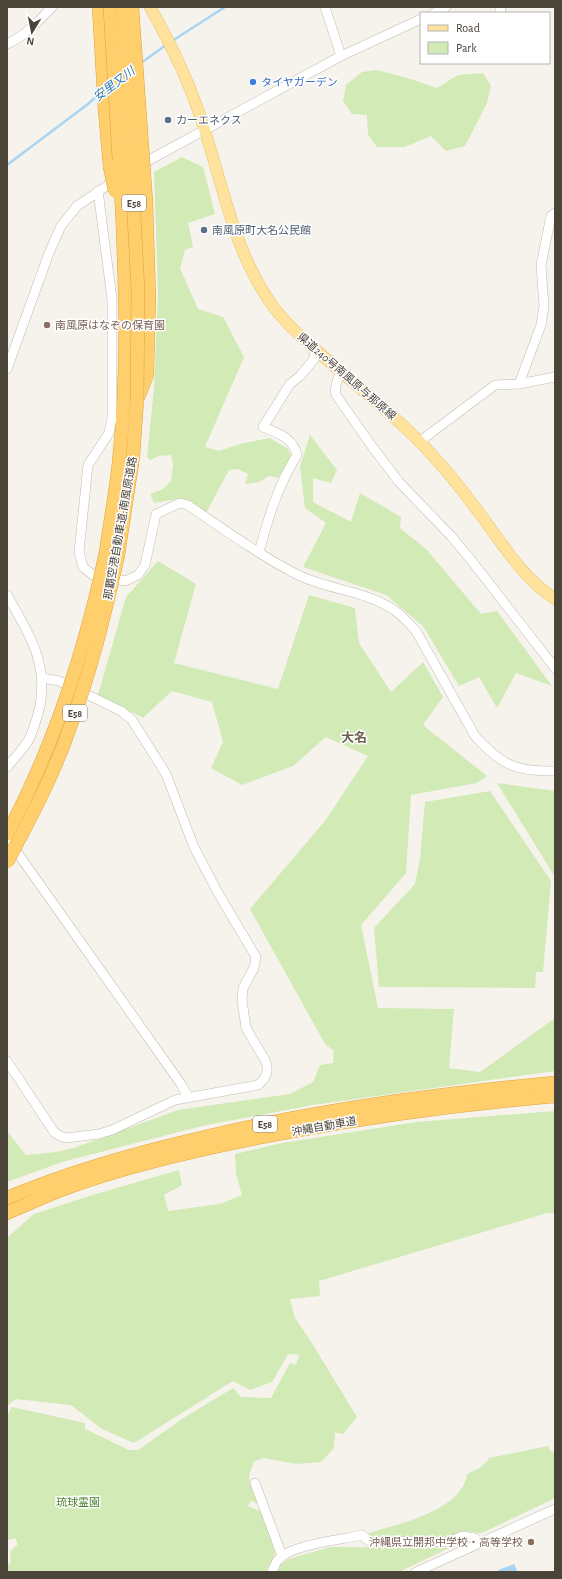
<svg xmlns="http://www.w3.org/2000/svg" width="562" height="1579" font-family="'Alegreya Sans','Noto Sans JP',sans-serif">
<rect width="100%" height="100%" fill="#f6f3ec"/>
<g fill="#d2eab5">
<path d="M377 70 414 80 437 88 458 75 483 73 491 86 487 103 465 146 446 151 431 136 404 147H377L368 135 367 115 352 114 343 101 346 85 362 72Z"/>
<path d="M182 157 203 167 215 214 188 223 193 247 185 250 180 268 198 309 223 317 244 357 205 447 219 451 244 443 270 438 288 449 291 456 278 478 269 476 259 482 245 484 248 474 238 469 229 470 206 513C184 496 180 498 154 503L150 494 163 489 171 481 173 464 171 455 159 456 150 460 147 457 154 388 158 293 154 172Z"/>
<path d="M310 435 337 470 331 483 313 478V502L351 522 360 493 401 517 400 528 427 550 481 614 497 611 552 686 516 673 497 708 479 677 459 686 423 626 386 595 303 567 326 523 305 508 300 466Z"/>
<path d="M158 561 196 584 174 663 278 689 309 595 355 608 359 643 391 692 423 662 443 697 423 725 487 776 477 783 411 795 406 873 361 925 378 1008 454 1009 449 1068 480 1072 555 1018V1071L313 1105 202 1126 62 1162 7 1182V1131L26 1155 56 1152 74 1148 178 1110 290 1094 313 1082 320 1065 333 1063 334 1051 325 1044 250 909 325 821 368 756 326 737 293 766 242 785 211 768 223 742 212 702 172 691 143 718 98 695 126 597Z"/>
<path d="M497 783 555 791V877Z"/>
<path d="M490 791 551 881 543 972H536L535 988 379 987 374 928 415 884 420 859 425 802Z"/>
<path d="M555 1111V1213H547L319 1281 320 1296 290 1299 295 1318 310 1340 357 1417 343 1434 332 1432 335 1433 334 1448 321 1462 296 1464 264 1458 255 1461C244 1480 251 1485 259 1504L251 1501 248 1506 262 1512 275 1552C275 1559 268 1565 266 1572H7V1566L11 1562 10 1552 18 1544 15 1538 9 1540 7 1538V1416L12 1407 85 1423V1429L129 1450H138L182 1419 233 1388 241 1397 271 1398 290 1363 296 1365 299 1355 288 1354 272 1382 250 1390 233 1381 134 1443 102 1429 71 1405 16 1399 7 1406V1238L34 1214 96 1194 179 1170 182 1185 164 1195 168 1211 220 1204 242 1195 236 1174 235 1154 282 1143 417 1122Z"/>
<path d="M548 1446 551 1452 555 1451V1498L482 1533 463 1531 449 1537 369 1536 366 1534C396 1524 462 1512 467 1474 476 1470 484 1467 489 1458Z"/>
<path d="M330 1547 449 1548 399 1572H277L279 1565 289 1559Z"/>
</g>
<path fill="#a9d4f2" d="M514 1564 518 1572H499L498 1570Z"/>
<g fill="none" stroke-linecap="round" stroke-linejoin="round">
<g stroke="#a9d4f2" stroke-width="2.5">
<path d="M172 41 225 7"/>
<path d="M141 63 166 45"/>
<path d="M7 165 88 104 100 93"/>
</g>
<g stroke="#c2bbae" stroke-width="10">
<g id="minor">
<path d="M325 7 341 56"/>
<path d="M434 13 446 7"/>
<path d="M500 13 501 7"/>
<path d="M7 44C25 36 39 21 52 7"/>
<path d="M140 165 341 56 421 19"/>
<path d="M98 191 112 299V418L109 433 88 465 79 552 83 567 93 575 125 581 138 575 145 565 156 514 180 503 188 505C223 529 258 554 296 574 327 590 365 590 394 610 402 615 409 623 416 631L475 736C501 765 516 772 555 771"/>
<path d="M7 369 49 253 61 226 77 206 117 179"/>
<path d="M341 373C337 380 334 387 336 395L371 445 399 482 451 536 471 560 555 668"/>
<path d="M519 384 541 325 544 306 541 265 551 216 555 213"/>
<path d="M419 442 495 385 519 384 555 377"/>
<path d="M259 552C268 519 278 485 297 455 294 438 277 433 263 427L290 384 300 376 315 358 314 349"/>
<path d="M7 595C28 632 48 661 40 706 37 718 34 730 28 741 22 750 14 759 7 767"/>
<path d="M7 838 181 1084 188 1097"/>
<path d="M7 1061 54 1132 60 1136 66 1138 99 1134 112 1130 175 1100 258 1085C266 1078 270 1071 265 1060L246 1028 242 1000 243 988 254 968 256 957 218 893 194 847 166 774 132 720 121 711 59 681 42 678"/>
<path d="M255 1483 282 1556"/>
<path d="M272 1572C274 1568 275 1564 277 1561 290 1544 341 1540 362 1535L369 1541 449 1542 462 1536 475 1538 479 1543"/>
<path d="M416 1572 555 1509"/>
</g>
</g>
<g stroke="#e6c16a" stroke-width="12">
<path id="major" d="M150 7C172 46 191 85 204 128 224 189 235 256 275 309 286 323 300 336 314 348 356 387 404 421 441 465 459 485 475 507 491 529 510 555 527 581 555 599"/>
</g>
<g stroke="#e0a43c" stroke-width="14">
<g id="highway">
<path d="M99 7 105 111 110 167"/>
<path d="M106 552C110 522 116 492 119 462 128 378 126 294 122 209"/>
<path d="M118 555 133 457 137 400 147 375 149 297 146 202"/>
<path d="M7 1198C69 1172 132 1154 197 1139 315 1110 435 1094 555 1083"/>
<path d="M7 1213C30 1203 53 1192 77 1184 143 1161 213 1146 282 1133 373 1116 463 1104 555 1096"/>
</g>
</g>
<use href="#minor" stroke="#fff" stroke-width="9"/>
<use href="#major" stroke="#ffe39c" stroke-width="11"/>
<use href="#highway" stroke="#ffcf6e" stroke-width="13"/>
<g stroke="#e0a43c" stroke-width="14" stroke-linecap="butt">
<g id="highway-bridge">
<path d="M110 7 122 209"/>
<path d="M123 7 138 291 137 400"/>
<path d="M132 7 146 202"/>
<path d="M110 167 115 191"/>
<path d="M7 834C55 745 85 651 106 552"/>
<path d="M7 862C30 819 54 774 70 727 91 671 105 613 118 555"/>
</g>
</g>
<use href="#highway-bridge" stroke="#ffcf6e" stroke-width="13"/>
</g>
<circle fill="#3f7fe0" stroke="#fff" stroke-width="1.5" cx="253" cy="82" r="4"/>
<g fill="#5c6f8a" stroke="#fff" stroke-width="1.5">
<circle cx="168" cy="120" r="4"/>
<circle cx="204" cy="230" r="4"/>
</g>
<g fill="#8d6e63" stroke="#fff" stroke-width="1.5">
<circle cx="47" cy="325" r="4"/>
<circle cx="531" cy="1542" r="4"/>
</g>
<g text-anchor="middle" stroke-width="3" stroke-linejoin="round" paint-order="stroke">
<g fill="#fff" stroke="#817c74" stroke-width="1">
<rect x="122" y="195" width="24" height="16" rx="3"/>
<rect x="63" y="705" width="24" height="16" rx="3"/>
<rect x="253" y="1116" width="24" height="16" rx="3"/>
</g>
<g font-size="10" font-weight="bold" fill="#4b4439">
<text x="134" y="207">E58</text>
<text x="75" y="717">E58</text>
<text x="265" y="1128">E58</text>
</g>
<g font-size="11" fill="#366cbe" stroke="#fff" text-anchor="start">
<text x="261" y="86">タイヤガーデン</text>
</g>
<g font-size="11" fill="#4e5e75" stroke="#fff" text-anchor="start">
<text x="176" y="124">カーエネクス</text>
<text x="212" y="234">南風原町大名公民館</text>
</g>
<g font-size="11" fill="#785e54" stroke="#fff" text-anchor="start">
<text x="55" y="329">南風原はなぞの保育園</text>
<text x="523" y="1546" text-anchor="end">沖縄県立開邦中学校・高等学校</text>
</g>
<g font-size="11" fill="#4b4439" stroke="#fff">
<text transform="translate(347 376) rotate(41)" y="4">県道240号南風原与那原線</text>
<text transform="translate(120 528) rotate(-80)" y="4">那覇空港自動車道;南風原道路</text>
<text transform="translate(324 1126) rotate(-10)" y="4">沖縄自動車道</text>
</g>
<g font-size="11" fill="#4a7f2a" stroke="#fff">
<text x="78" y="1506">琉球霊園</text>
</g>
<g font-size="12" font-style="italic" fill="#2e7ab2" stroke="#fff">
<text transform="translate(114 84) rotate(-37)" y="4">安里又川</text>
</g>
<g font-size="13" font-weight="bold" fill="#6e6250" stroke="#fff">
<text x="354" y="742">大名</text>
</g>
</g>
<rect width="562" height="1579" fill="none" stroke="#4b4439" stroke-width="16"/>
<rect x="420" y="12" width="130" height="52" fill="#ffffff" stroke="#b7b4b0"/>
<rect x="428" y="25" width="20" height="6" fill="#ffe39c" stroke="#b7b4b0"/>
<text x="456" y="32" font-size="12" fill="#4b4439">Road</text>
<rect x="428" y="42" width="20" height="12" fill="#d2eab5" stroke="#b7b4b0"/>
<text x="456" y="52" font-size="12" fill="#4b4439">Park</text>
<g transform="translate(32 32) rotate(190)" stroke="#ffffff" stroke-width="3" paint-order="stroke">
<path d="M0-3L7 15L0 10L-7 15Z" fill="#4b4439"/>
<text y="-6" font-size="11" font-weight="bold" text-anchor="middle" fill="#4b4439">N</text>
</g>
</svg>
